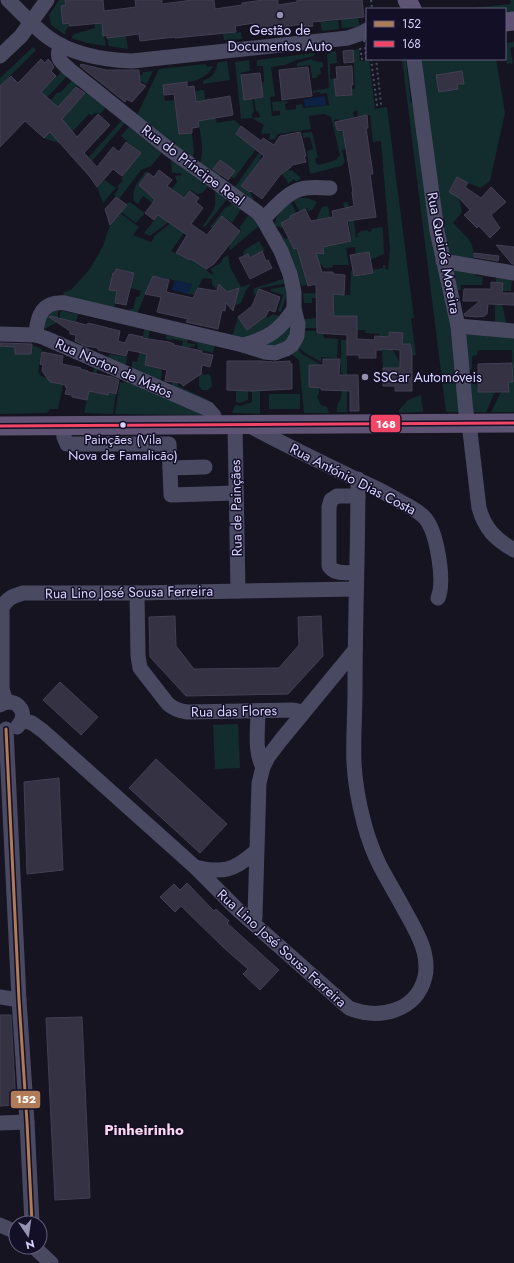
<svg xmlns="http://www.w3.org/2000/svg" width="514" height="1263" font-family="Jost,sans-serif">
<rect width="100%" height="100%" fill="#161421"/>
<g fill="#132c2d">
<path d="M59 0H65L66 5 61 6 63 24 69 23 70 26 66 30 65 35 51 25 49 15Z"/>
<path d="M510 0H514V12L505 13V9H465L511 4Z"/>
<path d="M94 12 101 20 106 46 87 43 71 38 74 34 95 28Z"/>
<path d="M350 17 351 18 358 17 360 27 342 28 341 18Z"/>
<path d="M326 20V22L338 20 339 29 322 31 320 21Z"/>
<path d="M241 32 242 39 224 40 223 34Z"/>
<path d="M126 35 128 49 109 46 107 38Z"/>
<path d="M514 42V47L510 48 513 63 507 64 505 43Z"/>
<path d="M33 47 36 50 4 82 0 89V78Z"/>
<path d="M359 49 360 61 369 60 375 109 387 107 414 318H411L416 355H412L410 344H402L403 333 389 332 388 340 380 337 379 334 366 333 365 330H357V316H343L335 320 334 301H324L319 298H312V303H304L303 293 350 295 351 271 353 270 354 276 373 273 372 270 383 268V265H385L386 270 388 269 390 250 381 141 373 142 370 115 358 117 357 110 353 112 354 117 339 121 338 119 334 120 337 130H340V132L367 128 368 142 346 145V149L342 150 345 162 341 166 310 174 307 151 313 149 310 137 303 138 302 133 312 132 318 157 315 159 316 163 319 165 336 160 340 155 331 117 324 114 309 116 311 129 278 134 275 139 271 140 269 139 270 133 263 134 261 132 264 125 252 118 241 119 235 62 249 60 250 71 241 73 243 93 252 99 254 112 252 114V118L260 117 259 113 256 111 254 99 263 97 261 83 264 82 263 66H257V60L314 53V56L296 60 285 65 271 67 275 96 270 97 272 116 280 115V111H273L272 102 287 101 288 103 285 104 286 110 296 109V105L302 104 303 108 329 105 327 93 320 94V92L313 93V91L329 88 327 54H329L330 52 336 51 337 63 330 64V79H334L336 96 352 95V89H355L353 50Z"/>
<path d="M312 59 313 61 315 60 317 62H323V67L320 68 321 74 318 75 317 78H312L310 65 297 67V63Z"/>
<path d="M402 59H406L411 103H415L449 310 460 412H446Z"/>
<path d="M419 59H496L505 113 490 181 481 188 468 183 457 177 449 192 459 198 462 212 453 223C467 238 476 241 473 263L445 257Z"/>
<path d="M227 61 230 80 203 84V81C211 77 217 73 217 63L219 62Z"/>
<path d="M205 64 208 67 213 66C205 84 179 83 163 85L165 101 174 100 179 134 192 133 194 152 192 161 136 117 159 69Z"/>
<path d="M62 70 68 75 41 104 39 83 45 88 56 76H58Z"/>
<path d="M153 71 147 84 140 81V75H142L143 72Z"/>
<path d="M73 79 78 84 59 108 51 100 57 93 61 92Z"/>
<path d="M204 90 205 99 211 98 212 105 208 106 210 119 215 118 217 123 234 120 241 126 236 134 256 149 234 179 231 176 220 160 213 169 221 175 218 177 199 165C205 152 201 139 199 125 197 114 196 102 194 91Z"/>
<path d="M87 91 106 107 100 114C96 112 94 113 92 116L89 114 61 144 44 138Z"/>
<path d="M122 120 125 123 92 161 89 157Z"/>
<path d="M129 127 162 153 151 166 141 170 119 199 114 195 119 188 117 187 122 181V176L140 153 121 136Z"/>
<path d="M261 150 263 153 260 157V161L242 186 250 192 252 197 254 199 251 200 247 195 235 187Z"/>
<path d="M278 157 290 171H293L301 178 296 182 294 179 288 184 286 179 281 174Z"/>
<path d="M171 159 208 186C202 194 200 197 191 190L170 221 150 236 144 233 162 211 158 208 177 182 175 176 182 175 181 173H172Z"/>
<path d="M145 172H147L148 173 139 185 155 200 156 206 143 196 138 204 134 201C131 189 138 182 145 172Z"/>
<path d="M104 179 116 188 103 203 97 187Z"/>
<path d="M216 191 227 199 205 227 203 226C207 219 213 213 215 205 216 200 214 196 216 191Z"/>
<path d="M298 198C305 197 310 198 317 202L313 209 308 212 307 208 300 212 293 200Z"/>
<path d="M130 202 145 213 136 223 121 212 127 205 126 204Z"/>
<path d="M291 202 296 213 291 218 281 223 283 227 281 228 278 226 275 227C274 216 283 209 291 202Z"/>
<path d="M348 202 349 209 353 214 356 237H358L357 234 361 231 368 230V232L372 231 371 229 382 227 383 230 384 254 370 260 369 252 356 254 355 247 346 248 349 265H333L332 268H324C315 257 314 258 301 262L307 285 301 286 277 229 285 239 288 238 294 249 302 246 316 253H324L317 218 322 207 328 206 330 217 321 219 327 246 352 241 346 207H344L343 203Z"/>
<path d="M232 203 241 209 232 223 223 216 215 225 214 229 210 227 225 208 229 206Z"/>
<path d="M120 213 139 227 133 235 151 242 154 238 153 237 171 223 184 233 171 251 190 260 198 251 203 267 212 275 214 273 210 269C215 265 222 265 223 258L228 255 230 267 241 287 251 284 246 290 241 303 234 306 238 288 227 292 219 284 217 290 212 284V279L203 278 194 295 188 294 192 284 153 276 137 314 129 312 130 309H133L136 297H139L141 291 130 288 134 273 116 269 110 290 117 291 114 309 62 297 64 292 71 290 90 269 103 246 110 225Z"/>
<path d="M248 216H250L259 226 229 251 230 244 241 230 239 228Z"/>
<path d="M259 241 265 251 250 258 248 254 244 256 243 253 246 249Z"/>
<path d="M454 268 475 271 476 276 483 277 482 285H461V290H456L452 271Z"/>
<path d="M496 275 512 279 511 291H502L503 283H496Z"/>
<path d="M286 278 287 283 261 288 259 289 256 295 254 294 253 290 255 288Z"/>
<path d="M288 286 287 294 281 312 278 311 283 295 271 291V289Z"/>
<path d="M495 304H502L507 326 495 325Z"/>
<path d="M58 309V319L56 323 48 327 45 329 44 328C44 316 47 314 58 309Z"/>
<path d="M63 311 78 314 76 322 70 330 64 327 67 322 60 318V312Z"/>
<path d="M273 314 279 316 274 324 249 337H232L238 317 247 330 266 316 268 318Z"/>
<path d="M316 318 317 328H305V319Z"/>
<path d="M286 326H291L293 329 286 342 268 349 265 344Z"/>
<path d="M145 328 150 329 147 346H148L145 365 161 369 162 375 160 384 132 369V361L137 362Z"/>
<path d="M305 331H316V334H323L324 338 338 339 337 358 321 357V362C313 357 305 354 299 348L304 337Z"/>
<path d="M469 333 514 337V412H491L501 392H508V382H513L512 350H478L477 355 472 356V369L468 371 466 335Z"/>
<path d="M164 334 188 338 187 343 195 344V346L190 347C187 361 179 372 178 386L209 400 210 407 171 389 183 341 172 339 171 340 166 339 167 335Z"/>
<path d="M193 339 215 345 213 353 198 349 197 343 193 342Z"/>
<path d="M341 340H347V412H337C337 406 337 403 341 399L343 373H341V354H345L341 353Z"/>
<path d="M32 345 42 349 38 372 41 376 47 378 50 382 58 384 64 381 58 409H50L47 413 0 414V346L15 347V354H27V350H32Z"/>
<path d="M298 349 302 354 320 364V365H309V387L319 388V393L317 397 321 405 327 407 329 413H304L299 360 291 354Z"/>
<path d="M382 349 393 350 400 363V368H383Z"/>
<path d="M109 354 127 357 126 365 108 361Z"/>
<path d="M95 365 98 366 93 392 108 395 109 392 116 394 113 414 84 413Z"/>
<path d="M201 372 204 375 209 374 211 377 212 386 208 390H202L199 386V375H201Z"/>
<path d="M125 377 207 415 115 414 120 382 123 383Z"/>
<path d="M472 378V384H476L478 392H495L486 412H474L472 411 469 379Z"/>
<path d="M236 391H248V400L240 403 236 402Z"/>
<path d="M252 391H260V414L232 413 235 405 241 406 252 402Z"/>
<rect x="269" y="394" width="31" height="15"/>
<path d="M421 395 423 412 399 413V410L408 400Z"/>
<path d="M238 724 240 768 215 769 213 725Z"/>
</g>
<g fill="#0d2144">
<path d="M325 96 326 105 305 107 304 99Z"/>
<path d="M175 280 192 284 188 294 172 290Z"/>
</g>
<g fill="#343243" stroke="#433f54">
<path d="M65 0H103L104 11 136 7 135 0H162V4L193 0H214L215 9 242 5V3L263 0H278V5L297 2V0H362L364 17 312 22 313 26 305 27 303 24 255 31 254 23 235 26 236 32 175 38V37L140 41 139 34 107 38V35L103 36 102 23 70 26 69 23 63 24 61 6 66 5Z"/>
<path d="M353 50 354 62 344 63 343 51Z"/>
<path d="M41 59 45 63 48 59 51 62 54 67 51 71 56 76 41 92 58 107 76 87 85 93 62 119 77 137 98 114 110 125 84 153 97 167 113 147 119 152 126 142 141 153 122 176 113 169 97 187 90 177 50 132 44 138 25 121 0 147V86L11 76 18 83Z"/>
<path d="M81 64 106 70H139L140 83 146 86 132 102 126 99 125 102 80 66Z"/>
<path d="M352 66 353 85H351L352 95 336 96 334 79H337L336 67Z"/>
<path d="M308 67 312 96 282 100 279 70Z"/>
<path d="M462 71 464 84H457L458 89 439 92 436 75Z"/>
<path d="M260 73 263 97 244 100 241 75Z"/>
<path d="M187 82V87L194 86 196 102 230 96 233 115 198 121 199 127 192 128V133L179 134 174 94 164 95 163 85Z"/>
<path d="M367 115 368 128H366L373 174H370L376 217 347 221 351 241 323 247 324 254 316 253 322 272H333V274L345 275 344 295 333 294 334 316H357V339L374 340 375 336 389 337V332L403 333 402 344H410L412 353V391H395V386H383V368H400V350L382 349V350H376V358H359V355H347V335L317 333 316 284 308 286 297 248 294 249 281 223 291 218 290 216 305 209 311 221 333 217 332 211 354 206 352 192H353L343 131 337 130 335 122Z"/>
<path d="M241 126 261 141 263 138 274 145 280 136 300 132 302 139 306 156H304L306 162 292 165 291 167 281 174 262 199 251 191 250 192 241 186 264 156 236 134Z"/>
<path d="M220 160 235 171 228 180 213 169Z"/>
<path d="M159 170 172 180 167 186 184 198 190 191 199 198 196 202 203 208 191 224 207 235 222 216 240 231 214 264 206 269 191 259 190 260 176 253 187 235 158 215 154 220 145 213 155 200 139 185 148 173 154 177Z"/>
<path d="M457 177 468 183 465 187 481 198 491 187 506 202 491 215 500 228 490 238 479 226 477 228 464 215 470 210 459 198 449 192Z"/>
<path d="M116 197 127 205 110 225 105 209Z"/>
<path d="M496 245 514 247V264H512Z"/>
<path d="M262 251 266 261 268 260 272 268 250 279 239 258 248 254 250 258Z"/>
<path d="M369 252 373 273 354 276 350 255Z"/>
<path d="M474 253 499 256 498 261 474 257Z"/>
<path d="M116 269 134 273 126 305 115 303 117 291 109 290 113 273H115Z"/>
<path d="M153 276 169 280 166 292 193 298 198 288 217 291 219 284 227 292 239 288 233 311 226 303 225 311 222 310 218 329 186 322 188 319 157 312 161 297 145 294Z"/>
<path d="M491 282 503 283 502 293H514V305L488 304 487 314 485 315V316L477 317 465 316 464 314 480 301H463L464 289H491Z"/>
<path d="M259 289 280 297 275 312 269 310 266 316 247 330 238 317 252 306Z"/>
<path d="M49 317 50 316 87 325 88 323 120 331 118 341 125 343 129 334 143 337 142 338 169 342 174 344V345L202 351V353L213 355 210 367 202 365 201 374 183 386 181 383 165 381 167 370 145 365 147 354 128 350 126 356 98 350V348L85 346 75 341 76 335 70 334V331Z"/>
<path d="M0 343 32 344 31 354H15V347L0 346Z"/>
<path d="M42 352 63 356 62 364 81 368 80 369 88 371V372L112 377 119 380 116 394 109 392 108 395 89 391 87 400 72 397V395L65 394 67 387H65L66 385 50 382 42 371 43 365 40 364Z"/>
<path d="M323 359H340L339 375H358L359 411H350V391L321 390V388L309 387V365H323Z"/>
<path d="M227 361H260L274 362 290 361V364H292V389L252 391 227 390Z"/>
<path d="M512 363 513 382H508L509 392H478V364Z"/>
<path d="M175 616 176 646 194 669 279 668 299 645 298 617 321 616 323 656 288 694 186 696 150 657 149 617Z"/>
<path d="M60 682 98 717 81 735 43 700Z"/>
<path d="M156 759 227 824 200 853 129 788Z"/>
<path d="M59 778 63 870 27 874 24 782Z"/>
<path d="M187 883 214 911 216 909 229 921 227 923 279 970 260 990 243 974 248 969 224 948 181 906 175 912 160 897 174 884 180 890Z"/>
<path d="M0 1015H11L16 1105 0 1106Z"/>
<path d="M82 1017 90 1198 55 1200 46 1018Z"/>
</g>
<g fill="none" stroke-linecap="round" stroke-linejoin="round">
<g stroke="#44505f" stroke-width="2" stroke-dasharray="2 3" stroke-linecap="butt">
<path d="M371 0 372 9"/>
<path d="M360 48 362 59H366L365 45"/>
<path d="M371 59 377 105 381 104 376 59"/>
</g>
<g stroke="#4a4962" stroke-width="15">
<path d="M8 0C22 13 34 27 49 38 73 55 104 60 132 61L348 38 362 33 367 30"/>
<path d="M0 56 21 36 47 0"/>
<path d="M414 59 437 231 458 326 466 413 469 423 479 508C485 529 495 539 514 550"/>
<path d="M263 219C275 208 286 193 301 189 311 186 321 188 330 188"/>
<path d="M443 261 514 273"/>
<path d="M458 326 514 331"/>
<path d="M0 334 36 335 45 338 208 409 214 416 215 425"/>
<path d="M36 335C37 316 42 301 65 303L243 345 265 352 275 353 286 349 292 345 297 336 298 324 294 309V292L290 274 281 251 263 219 257 212 218 184 170 150 70 70C60 61 55 58 61 45"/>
<path d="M243 345C269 338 279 331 294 309"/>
<path d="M235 425 238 591"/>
<path d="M248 425C285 445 323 463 360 481 374 487 388 494 401 502 409 506 417 510 424 517 437 530 445 581 438 598"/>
<path d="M63 426 64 437 67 444H169L171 495 236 493"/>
<path d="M170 468 205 467"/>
<path d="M356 573C347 572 335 575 329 566V507L331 500 337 496H358"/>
<path d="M137 593 138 656 140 668 168 704C174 709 179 711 187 712L292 710 303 712"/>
<path d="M6 702 2 689V608C7 598 13 596 23 593H137L356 589"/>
<path d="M0 705C16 695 31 714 17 727"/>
<path d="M22 720 32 723 43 731 195 867 237 909 349 1008C379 1020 416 1012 425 977 430 953 416 931 405 911 397 896 388 881 380 866 373 852 368 838 364 823 359 804 355 783 354 763 353 739 355 714 355 690 355 620 358 550 358 479"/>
<path d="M6 729 19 1000 27 1122 32 1223"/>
<path d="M263 767 268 757 281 740 355 650"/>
<path d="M195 867C223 874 235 870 256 851"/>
<path d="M254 924 255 916 259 783 263 767C254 751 258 729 258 711"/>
<path d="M0 997 19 1000"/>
<path d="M0 1123 27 1122"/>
<path d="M0 1225 16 1232"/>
<path d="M34 1247 51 1263"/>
</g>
<g stroke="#5e5373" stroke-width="19">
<path d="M407 0 412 9"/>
<path d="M505 22 514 21"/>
<path d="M0 426 514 423"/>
</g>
<path stroke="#44505f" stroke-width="2" stroke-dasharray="2 3" stroke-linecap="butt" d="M364 42V40L367 39"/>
<g stroke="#130f26" stroke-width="6">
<path id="bus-1" d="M6 729 19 1000 27 1122 32 1223"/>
</g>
<g stroke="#130f26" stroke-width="6">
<path id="bus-2" d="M0 426 514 423"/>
</g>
<use href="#bus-1" stroke="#b07c57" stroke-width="3"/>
<use href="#bus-2" stroke="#f34667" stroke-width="3"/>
</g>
<g fill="#9591b1" stroke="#130f26" stroke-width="1.5">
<circle cx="280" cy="15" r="4"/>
<circle cx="365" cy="377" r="4"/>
</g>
<circle fill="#d9d4ff" stroke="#130f26" stroke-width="1.5" cx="123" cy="425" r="3.5"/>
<g text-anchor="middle" stroke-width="3" stroke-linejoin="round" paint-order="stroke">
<g font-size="13" fill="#d9d4ff" stroke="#130f26">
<text x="123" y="444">Painçães (Vila<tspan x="123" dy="16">Nova de Famalicão)</tspan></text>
</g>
<g font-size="14" fill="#d9d4ff" stroke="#130f26">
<text x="280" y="35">Gestão de<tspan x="280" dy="16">Documentos Auto</tspan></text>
<text x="373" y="382" text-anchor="start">SSCar Automóveis</text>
</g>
<g font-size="14" fill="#d9d4ff" stroke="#130f26">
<text transform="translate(193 165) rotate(37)" y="5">Rua do Príncipe Real</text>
<text transform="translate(444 253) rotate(79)" y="5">Rua Queirós Moreira</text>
<text transform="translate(114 368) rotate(24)" y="5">Rua Norton de Matos</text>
<text transform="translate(353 479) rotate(27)" y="5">Rua António Dias Costa</text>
<text transform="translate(236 508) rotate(-91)" y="5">Rua de Painçães</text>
<text transform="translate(129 592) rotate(-1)" y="5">Rua Lino José Sousa Ferreira</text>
<text transform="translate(234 711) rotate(-1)" y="5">Rua das Flores</text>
<text transform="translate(282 948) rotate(42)" y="5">Rua Lino José Sousa Ferreira</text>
</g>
<g font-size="15" font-weight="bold" fill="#ffd6f0" stroke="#130f26">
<text x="144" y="1135">Pinheirinho</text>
</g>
</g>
<g stroke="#130f26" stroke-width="1.5">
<rect x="370" y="414" width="31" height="19" rx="4" fill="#f34667"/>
<rect x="10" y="1090" width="31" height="19" rx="4" fill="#b07c57"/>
</g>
<g font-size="11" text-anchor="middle" font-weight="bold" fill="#fff">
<text x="386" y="428">168</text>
<text x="26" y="1103">152</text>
</g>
<rect x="366" y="8" width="140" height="52" fill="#130f26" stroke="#625e7d"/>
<rect x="374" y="21" width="20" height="6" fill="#b07c57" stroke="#625e7d"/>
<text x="402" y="28" font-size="12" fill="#d9d4ff">152</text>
<rect x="374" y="41" width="20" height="6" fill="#f34667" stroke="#625e7d"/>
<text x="402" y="48" font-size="12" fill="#d9d4ff">168</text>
<g transform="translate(28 1235) rotate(167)"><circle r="19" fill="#130f26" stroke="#625e7d"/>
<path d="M0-3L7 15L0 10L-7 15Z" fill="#9591b1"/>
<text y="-6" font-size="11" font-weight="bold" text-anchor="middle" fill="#d9d4ff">N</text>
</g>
</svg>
